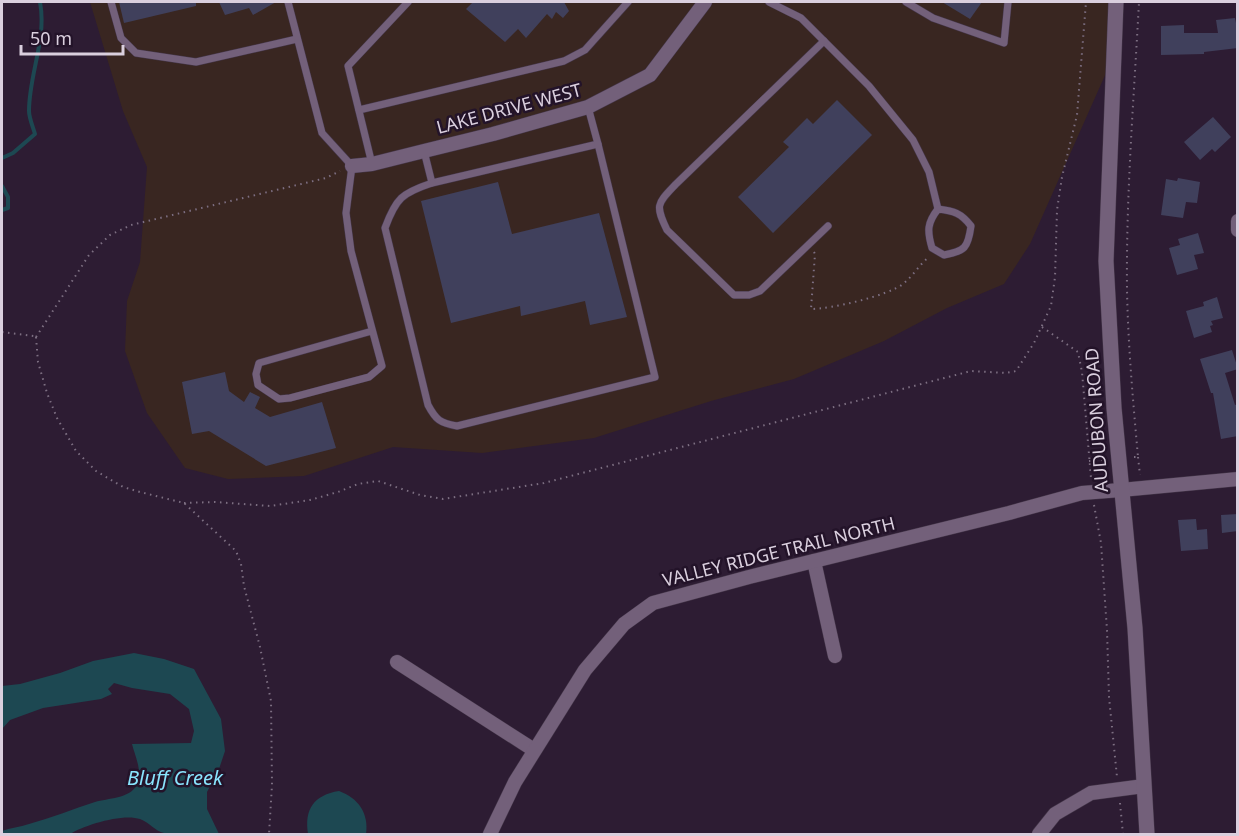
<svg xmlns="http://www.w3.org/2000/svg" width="1239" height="836" font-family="'Noto Sans',sans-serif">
<rect width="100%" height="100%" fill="#2d1c33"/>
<path fill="#392621" d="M90 2H1116L1114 55 1030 244 1004 284 947 308 884 341 794 379 711 401 594 438 482 453 393 447 304 476 228 479 185 468 147 413 125 351 127 301 140 262 147 167 123 111Z"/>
<g fill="#1d4852">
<path d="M134 653 164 659 194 669 221 719 225 751 219 769 207 792V809L219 834C201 835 182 836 164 833 155 831 149 822 140 819 123 813 84 825 70 834H2V831C10 828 20 827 29 824 51 818 73 809 95 802 108 798 129 799 137 785 143 772 135 756 132 744L191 743 194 731 189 709 170 694 132 688 114 683 108 689 112 694 101 699 43 708 10 720 2 729V686L20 684 60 673 93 661Z"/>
<path d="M339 791C358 798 369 813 366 834H308C304 809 314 795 339 791Z"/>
</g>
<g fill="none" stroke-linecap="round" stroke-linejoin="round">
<g stroke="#1d4852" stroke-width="4">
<path d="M2 158 13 153 35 134C33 127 29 118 29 111 29 74 47 39 40 2"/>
<path d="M2 186 8 197V208L2 210"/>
</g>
</g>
<g fill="#40405c">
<path d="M119 2H196V6L124 23Z"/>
<path d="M219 2H276L253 15 249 8 225 15Z"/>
<path d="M473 2H564L569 11 563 18 556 12 552 19 547 14 526 38 518 29 505 42 466 9Z"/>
<path d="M942 2H982L970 19Z"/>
<path d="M1235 18 1236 23H1238V48L1204 52V54L1161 55V26L1184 25V33H1218L1216 20Z"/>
<path d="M837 100 872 135 773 233 738 197 789 147 783 142 807 118 813 124Z"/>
<path d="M1213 117 1231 137 1215 152 1212 149 1200 160 1184 142Z"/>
<path d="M1178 178 1200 182 1197 203 1186 202 1183 218 1161 215 1166 179 1177 181Z"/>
<path d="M498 182 512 234 599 213 627 317 590 325 585 301 521 316 520 306 451 323 421 201Z"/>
<path d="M1198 233 1204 253 1194 255 1198 269 1177 275 1169 248 1180 245 1178 239Z"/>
<path d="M1217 297 1223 318 1211 321 1213 325 1210 326 1212 332 1194 338 1186 311 1204 306 1203 302Z"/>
<path d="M1232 350 1238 369 1225 373 1235 405 1238 404V436L1221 439 1213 393H1211L1200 359Z"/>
<path d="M225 372 229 391 244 402 250 392 260 397 255 408 270 417 322 402 336 448 266 466 209 431 192 434 182 382Z"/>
<path d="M1238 514V531L1222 533 1221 515Z"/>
<path d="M1196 519 1197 530 1207 529 1208 549 1181 551 1178 520Z"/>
</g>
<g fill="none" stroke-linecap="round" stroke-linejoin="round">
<g stroke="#443649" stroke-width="8">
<g id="service">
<path d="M111 2 121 38 136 53 196 62 297 39"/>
<path d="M288 2 322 133 352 166 346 213 351 251 382 366 369 377 290 398 279 399 258 385 256 374 259 363 372 331"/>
<path d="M769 2 801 18 869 86 913 140 929 172 938 209"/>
<path d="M906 2 933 18 1004 43 1008 2"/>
<path d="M824 41 675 185C657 204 655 205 667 230L734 295H749L760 291 828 226"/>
<path d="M359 110 564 61 585 50 628 2"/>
<path d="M424 151 432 183 598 144 588 107"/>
<path d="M372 164 348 66 408 2"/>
<path d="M432 183C402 193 396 198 385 228L428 405C436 420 440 423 457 426L655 377 598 144"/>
<path d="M938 209C954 211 961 213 971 226 968 248 965 251 944 255L932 248C927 231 927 223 938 209Z"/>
</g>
</g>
<g stroke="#443649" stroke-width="15">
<g id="minor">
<path d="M352 166 372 164 424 151 493 134 588 107 650 75 705 2"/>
<path d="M1238 221V230"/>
<path d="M814 561 835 656"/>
<path d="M397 662 534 750"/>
<path d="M490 834 515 782 585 670 624 624 653 603 749 577 1009 513 1082 493 1121 490 1238 479"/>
<path d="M1039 834 1055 814 1091 793 1144 786"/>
</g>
</g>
<g stroke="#443649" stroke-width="16">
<path id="tertiary" d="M1116 2 1106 261 1114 408 1135 628 1147 834"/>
</g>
<g stroke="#7d6f82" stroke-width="2" stroke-dasharray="1.5 4.5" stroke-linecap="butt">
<path d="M814 252 815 254 811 309C831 309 887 296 903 284 913 276 919 265 929 257"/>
<path d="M1042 327 1078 352 1082 372 1091 478"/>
<path d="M2 332 34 336"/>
<path d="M36 337 38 362 47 393 57 418 76 451 96 471 123 487 140 492 184 503 236 551 241 564 244 586 260 647 271 701 272 785 269 834"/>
<path d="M36 337 89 255 110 235 131 225 326 178 340 171"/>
<path d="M1134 457H1138C1133 401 1128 345 1127 289 1126 193 1134 97 1139 2"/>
<path d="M1138 457 1140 475"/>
<path d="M1089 461 1104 460"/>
<path d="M184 503 215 502 270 506 310 500 338 492 358 484 378 481 420 495 443 499 544 483 971 371 1006 373 1016 371 1034 343 1051 306 1055 277 1057 210 1062 177 1077 115 1086 2"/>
<path d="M1094 505 1101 543 1107 630 1109 697 1117 777"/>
<path d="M1120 803 1123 834"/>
</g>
<use href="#service" stroke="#73607a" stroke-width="7"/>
<use href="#minor" stroke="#73607a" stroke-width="14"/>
<use href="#tertiary" stroke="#73607a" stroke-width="15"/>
</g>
<g text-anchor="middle" stroke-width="5" stroke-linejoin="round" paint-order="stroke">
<g font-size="18" fill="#dacfde" stroke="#231329">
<text transform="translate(509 109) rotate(-15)" y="6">LAKE DRIVE WEST</text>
<text transform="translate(1097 420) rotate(-94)" y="6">AUDUBON ROAD</text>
<text transform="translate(779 552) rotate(-14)" y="6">VALLEY RIDGE TRAIL NORTH</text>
</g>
<g font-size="20" font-style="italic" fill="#89e4fd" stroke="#231329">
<text x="175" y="785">Bluff Creek</text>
</g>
</g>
<rect width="1239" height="836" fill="none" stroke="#dacfde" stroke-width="6"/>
<path d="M21 45v9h102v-9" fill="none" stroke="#dacfde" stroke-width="3"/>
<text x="30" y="45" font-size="18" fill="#dacfde" stroke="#231329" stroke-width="4.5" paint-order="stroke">50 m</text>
</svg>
